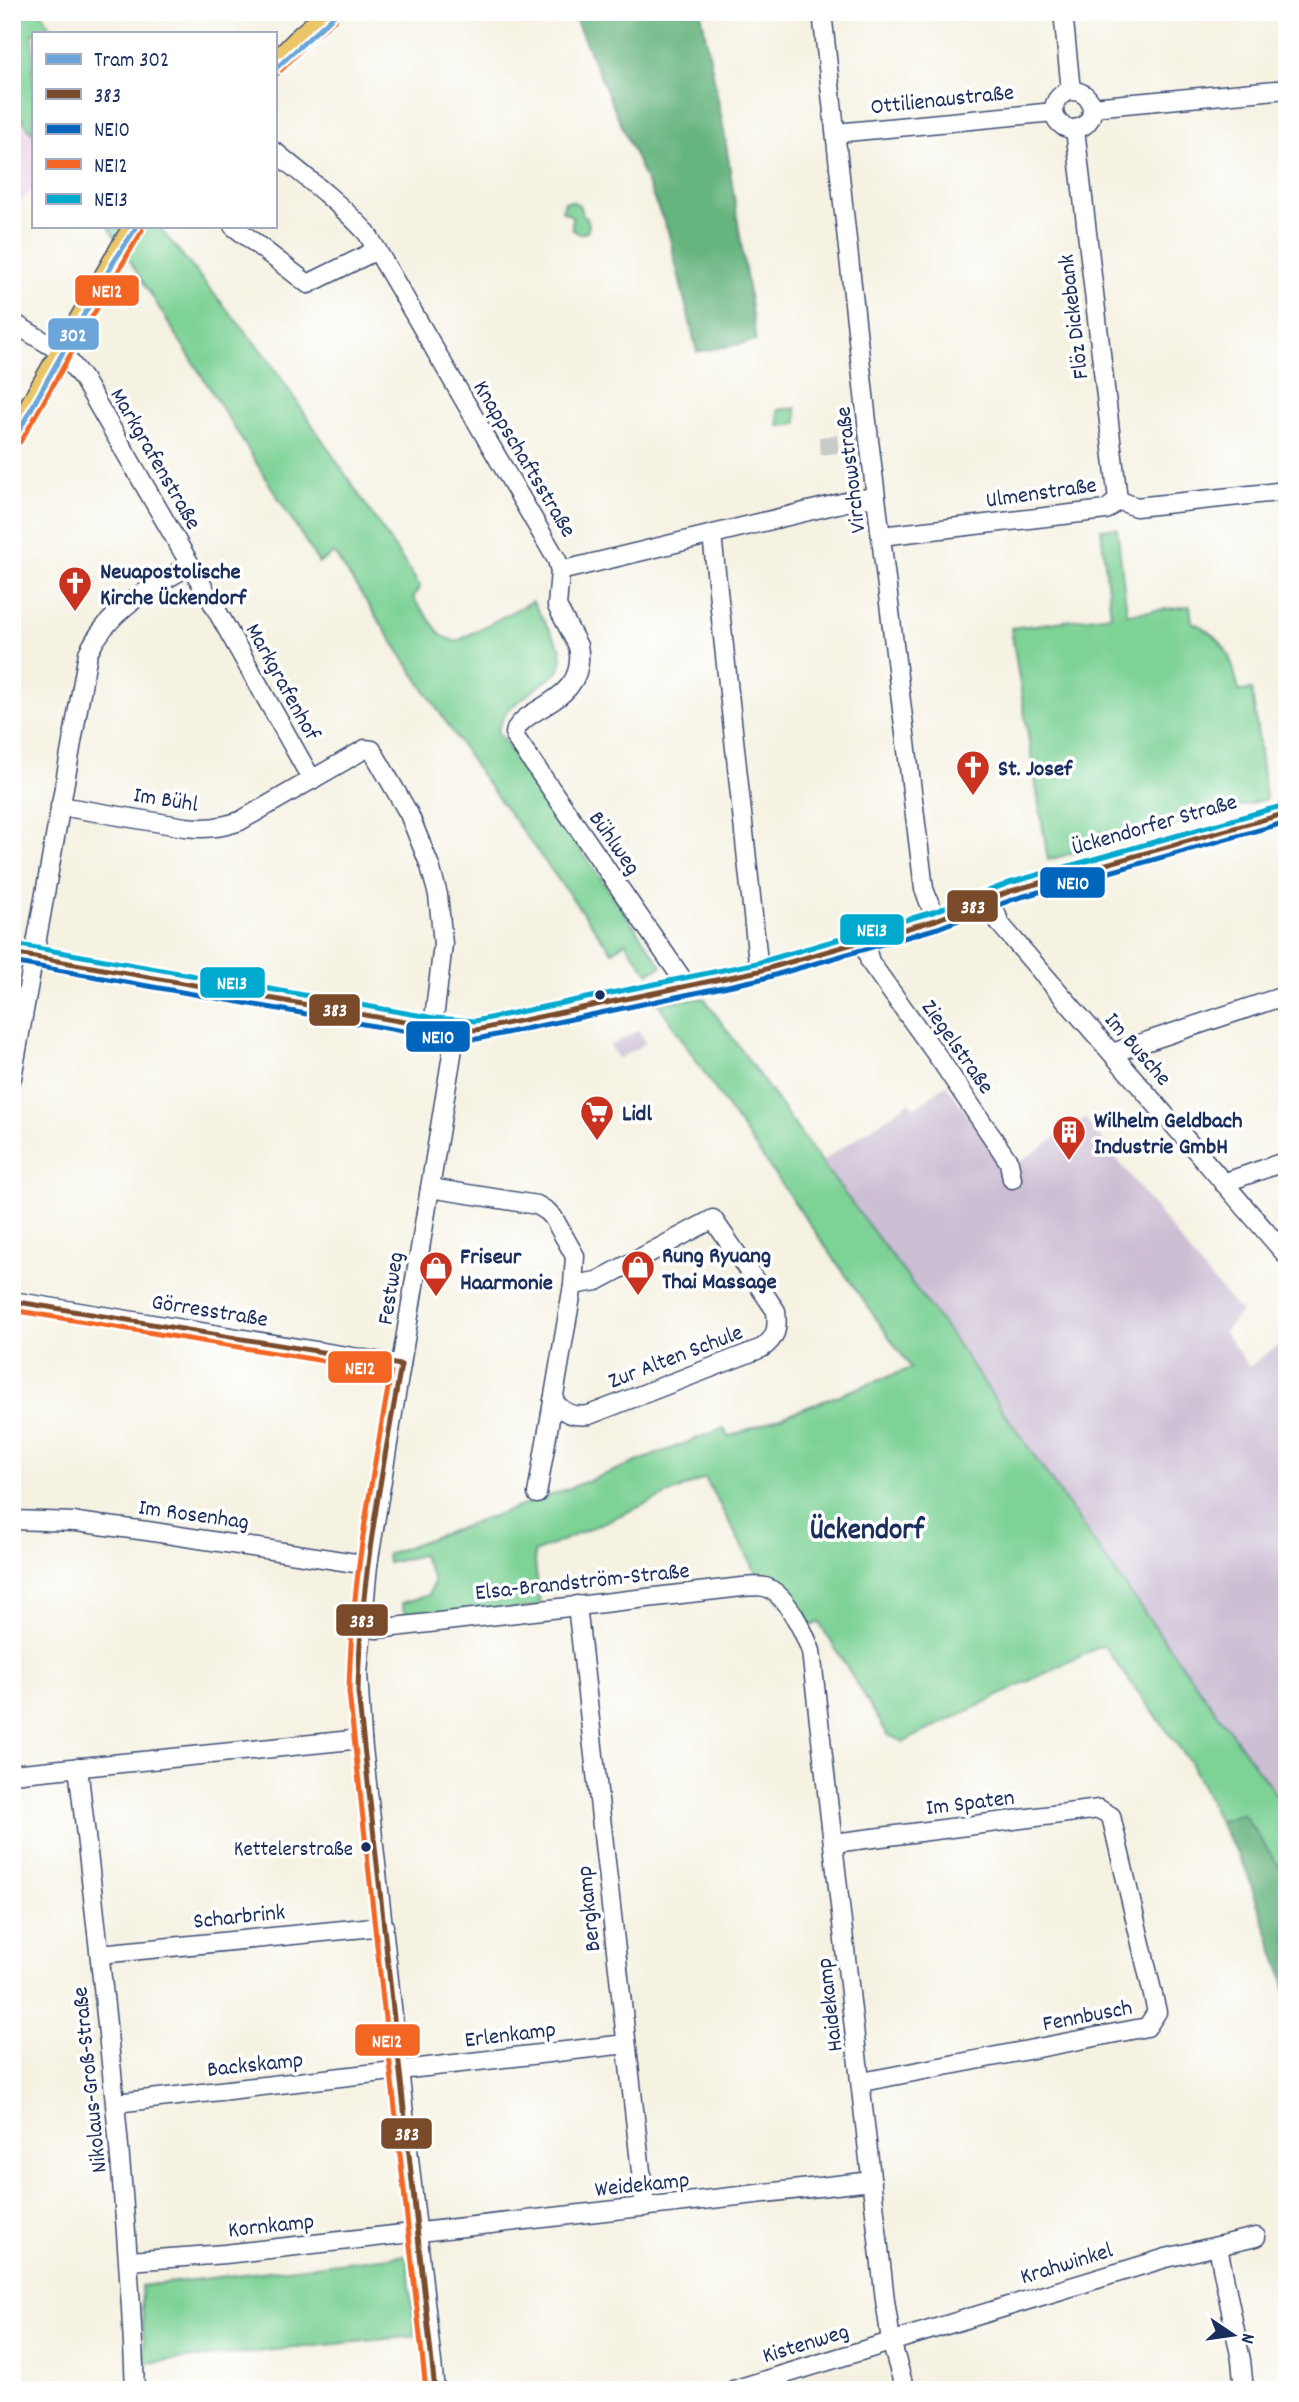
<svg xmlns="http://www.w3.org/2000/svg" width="1299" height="2402" font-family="Dekko,sans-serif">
<rect width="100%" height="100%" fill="#fff"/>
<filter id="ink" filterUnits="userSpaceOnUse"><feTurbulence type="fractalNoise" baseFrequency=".0143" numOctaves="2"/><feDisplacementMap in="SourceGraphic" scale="14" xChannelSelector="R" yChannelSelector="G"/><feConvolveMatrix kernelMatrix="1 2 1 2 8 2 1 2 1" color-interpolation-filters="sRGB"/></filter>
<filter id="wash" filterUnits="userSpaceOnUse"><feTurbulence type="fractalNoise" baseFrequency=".00686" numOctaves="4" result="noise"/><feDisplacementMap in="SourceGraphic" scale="28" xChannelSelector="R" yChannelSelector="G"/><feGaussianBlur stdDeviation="1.57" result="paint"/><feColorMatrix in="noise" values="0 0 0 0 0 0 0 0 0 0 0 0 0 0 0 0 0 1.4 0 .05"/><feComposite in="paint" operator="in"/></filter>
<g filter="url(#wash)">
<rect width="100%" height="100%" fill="#f5f2e2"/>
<path fill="#eed0e7" d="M12 105 33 135V189L12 211Z"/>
<g fill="#ccbed3">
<path d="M639 1030 646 1043 618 1059 610 1046Z"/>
<path d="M946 1085 1009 1169 1085 1118 1200 1266 1241 1312 1224 1332 1249 1367 1287 1338V1644L1282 1648 1287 1656V1810L1102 1554 950 1334 821 1162 910 1102 914 1108Z"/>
</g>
<g fill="#7dd295" stroke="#4c807a" stroke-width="2">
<path d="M12 12H42L53 33H33V134L12 105Z"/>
<path d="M572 201 579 205 583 215 587 218 589 226 587 232 579 234 572 229V216L562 211 565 202Z"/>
<path d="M108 226H158L269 360 420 586 413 598 442 636 456 642 532 601 561 649 562 660 558 672 507 710 497 731 662 966 648 973 625 942 612 952 481 775 334 553 319 563Z"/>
<path d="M796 408 797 424 779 426 778 410Z"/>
<path d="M1117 528 1127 614 1190 606 1192 622C1226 637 1231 657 1239 691L1252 690 1266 799 1048 860 1011 628 1111 615 1101 529Z"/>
<path d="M704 998 821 1162 950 1334 1102 1554 1287 1810V1878L1243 1815 1219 1822 1190 1762 1103 1645 904 1742 888 1735 819 1622 805 1629 762 1583 705 1478 534 1553 540 1606 407 1623 402 1603 429 1595 434 1580 422 1555 388 1563 387 1554 544 1498 724 1428 728 1437 911 1368 725 1104 658 1003Z"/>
<path d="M407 2255 415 2336 145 2363 141 2286Z"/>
</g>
<g fill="#66b47e" stroke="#40726e" stroke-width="2">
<path d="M572 12H701L724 131 756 341 697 352 668 231Z"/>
<path d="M1243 1814 1287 1878V1995L1281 1971 1245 1868 1219 1822Z"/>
</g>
</g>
<g filter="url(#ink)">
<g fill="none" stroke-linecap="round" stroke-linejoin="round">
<path stroke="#c9cbc8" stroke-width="18" stroke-dasharray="18 9" stroke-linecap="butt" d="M820 446 869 440"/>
<g stroke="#3c4c72" stroke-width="21">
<g id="minor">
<path d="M822 12 869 440 924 889 936 920"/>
<path d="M1063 12 1071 91"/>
<circle cx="1073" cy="110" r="19"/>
<path d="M1092 107 1287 89"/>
<path d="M1075 129 1118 500"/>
<path d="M836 133 1054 112"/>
<path d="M275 152C307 178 339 203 367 233L557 560 560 571 854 500 876 497"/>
<path d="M233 226 308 284 377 250"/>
<path d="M12 322 63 353 83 379 206 592"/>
<path d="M712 535 759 971"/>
<path d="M881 536 1106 510 1118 500 1136 507 1287 491"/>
<path d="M560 571 557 606 578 646C590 706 512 707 515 737L688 987"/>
<path d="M212 602 312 780"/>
<path d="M60 806 185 827C205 829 220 828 240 821L365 749 372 750 409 814 430 866 438 895 443 944 433 1027"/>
<path d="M991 899 1000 924 1287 1256"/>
<path d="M864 941 870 962 941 1061 1009 1162 1012 1179"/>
<path d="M1112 1053 1287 995"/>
<path d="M12 1078 88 653C109 609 149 589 190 565"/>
<path d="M1223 1183 1287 1161"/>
<path d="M430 1188 537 1205 547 1211 553 1217 575 1256 573 1285 537 1494"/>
<path d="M12 1301 401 1365"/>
<path d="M553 1400C563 1413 572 1417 589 1415L762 1348C776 1338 778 1329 776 1311L713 1219 597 1281 573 1285"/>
<path d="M12 1520 76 1522 147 1531 368 1565"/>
<path d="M577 1605 645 2207"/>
<path d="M361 1627 377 1629 742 1587C749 1587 758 1585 765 1587 786 1593 804 1632 811 1651L885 2300 891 2341 905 2390"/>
<path d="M78 1767C102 1974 127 2181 135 2390"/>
<path d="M12 1774 362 1739"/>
<path d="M834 1843 1099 1809 1111 1816 1157 2012 1147 2027 862 2082"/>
<path d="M100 1954 384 1926"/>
<path d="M116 2103 626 2044"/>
<path d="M1218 2247 1241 2360 1244 2390"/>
<path d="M129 2261 225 2254 872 2181"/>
<path d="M435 2390 362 1739 358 1673 368 1565 456 1030"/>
<path d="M733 2390 1166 2258 1256 2237"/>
</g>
</g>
<g stroke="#3c4c72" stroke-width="24">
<g id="major">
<path d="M275 64 302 36 330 12"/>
<path d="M12 438 134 226"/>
<path d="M12 953 433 1027 476 1030 759 971 936 920 1011 891 1287 813"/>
</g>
</g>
<use href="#minor" stroke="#fff" stroke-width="18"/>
<use href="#major" stroke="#eac669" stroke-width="21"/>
<g stroke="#fff" stroke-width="10">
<g id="bus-1">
<path d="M12 953 433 1027 476 1030 759 971 936 920 1011 891 1287 813"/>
<path d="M12 1301 401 1365"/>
<path d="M401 1365C382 1474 360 1581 358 1692L435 2390"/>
</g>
</g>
<g stroke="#fff" stroke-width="10">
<path id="bus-2" d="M12 962 431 1036 477 1039 761 979 938 928 1014 899 1287 822"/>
</g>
<g stroke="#fff" stroke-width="10">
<g id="bus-3">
<path d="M281 70 308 42 336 19"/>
<path d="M20 442 142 230"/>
<path d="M12 1310 391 1372C372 1479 351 1584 349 1692L426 2390"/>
</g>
</g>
<g stroke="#fff" stroke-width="10">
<path id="bus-4" d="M14 944 434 1018 475 1021 757 963 933 912 1009 883 1285 805"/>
</g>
<use href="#bus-1" stroke="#7a4b2a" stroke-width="5"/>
<use href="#bus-2" stroke="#0065bd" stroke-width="5"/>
<use href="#bus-3" stroke="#f26522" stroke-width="5"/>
<use href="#bus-4" stroke="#00a9ce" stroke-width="5"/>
<g stroke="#fff" stroke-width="10">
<g id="tram-1">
<path d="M275 69 338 12"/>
<path d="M12 443 113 263 137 226"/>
</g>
</g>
<use href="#tram-1" stroke="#6ba5d9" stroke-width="5"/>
</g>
</g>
<defs>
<g id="church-pin" transform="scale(1.75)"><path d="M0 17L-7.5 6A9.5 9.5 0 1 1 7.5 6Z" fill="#c8321e" stroke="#fff"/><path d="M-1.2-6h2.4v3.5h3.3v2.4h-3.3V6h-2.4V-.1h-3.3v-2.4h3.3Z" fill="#fff"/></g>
<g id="supermarket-pin" transform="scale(1.75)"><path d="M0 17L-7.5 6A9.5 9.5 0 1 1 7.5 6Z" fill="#c8321e" stroke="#fff"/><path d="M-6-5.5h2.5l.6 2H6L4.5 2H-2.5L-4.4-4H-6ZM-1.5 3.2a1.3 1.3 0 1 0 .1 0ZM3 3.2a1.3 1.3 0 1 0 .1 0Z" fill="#fff"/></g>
<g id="building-pin" transform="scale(1.75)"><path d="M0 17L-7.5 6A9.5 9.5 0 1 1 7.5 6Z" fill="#c8321e" stroke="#fff"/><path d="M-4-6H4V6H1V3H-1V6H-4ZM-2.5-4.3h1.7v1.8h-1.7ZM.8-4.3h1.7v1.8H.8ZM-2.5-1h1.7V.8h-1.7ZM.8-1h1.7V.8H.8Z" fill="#fff"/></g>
<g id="shop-pin" transform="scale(1.75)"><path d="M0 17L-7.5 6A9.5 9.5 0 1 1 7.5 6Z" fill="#c8321e" stroke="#fff"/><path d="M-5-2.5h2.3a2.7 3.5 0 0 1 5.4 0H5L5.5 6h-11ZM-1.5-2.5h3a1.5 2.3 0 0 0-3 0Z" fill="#fff"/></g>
</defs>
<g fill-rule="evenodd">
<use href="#church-pin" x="75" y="583"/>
<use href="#church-pin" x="973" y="767"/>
<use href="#supermarket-pin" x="597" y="1112"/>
<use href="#building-pin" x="1069" y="1132"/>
<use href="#shop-pin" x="638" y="1267"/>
<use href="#shop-pin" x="436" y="1268"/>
</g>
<g fill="#1b2f5e" stroke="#fff" stroke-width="2.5">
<circle cx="600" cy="995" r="6"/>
<circle cx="366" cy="1847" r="6"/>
</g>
<g text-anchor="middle" stroke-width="7" stroke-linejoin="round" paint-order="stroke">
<g font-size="21" fill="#1b2f5e" stroke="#fff" text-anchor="end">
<text x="353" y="1855">Kettelerstraße</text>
</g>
<g font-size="23" fill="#1b2f5e" stroke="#fff">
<text transform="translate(942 98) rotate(-6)" y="8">Ottilienaustraße</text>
<text transform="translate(1072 317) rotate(-97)" y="8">Flöz Dickebank</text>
<text transform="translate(157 458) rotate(60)" y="8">Markgrafenstraße</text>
<text transform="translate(526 458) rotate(59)" y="8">Knappschaftsstraße</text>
<text transform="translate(849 470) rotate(-97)" y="8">Virchowstraße</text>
<text transform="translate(1041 491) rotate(-8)" y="8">Ulmenstraße</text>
<text transform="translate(284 681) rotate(61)" y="8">Markgrafenhof</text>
<text transform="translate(166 798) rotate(9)" y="8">Im Bühl</text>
<text transform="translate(1154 823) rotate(-16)" y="8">Ückendorfer Straße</text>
<text transform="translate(616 842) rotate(55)" y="8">Bühlweg</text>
<text transform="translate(959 1046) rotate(55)" y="8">Ziegelstraße</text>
<text transform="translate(1139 1048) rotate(49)" y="8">Im Busche</text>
<text transform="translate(389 1288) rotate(-81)" y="8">Festweg</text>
<text transform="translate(210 1309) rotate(9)" y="8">Görresstraße</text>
<text transform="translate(675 1355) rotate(-21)" y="8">Zur Alten Schule</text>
<text transform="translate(194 1513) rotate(8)" y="8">Im Rosenhag</text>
<text transform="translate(582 1580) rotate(-6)" y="8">Elsa-Brandström-Straße</text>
<text transform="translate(970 1801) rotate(-7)" y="8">Im Spaten</text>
<text transform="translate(587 1909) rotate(-96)" y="8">Bergkamp</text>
<text transform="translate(239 1915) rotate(-6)" y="8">Scharbrink</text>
<text transform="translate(828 2005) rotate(-97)" y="8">Haidekamp</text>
<text transform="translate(1087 2014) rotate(-11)" y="8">Fennbusch</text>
<text transform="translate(510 2033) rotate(-7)" y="8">Erlenkamp</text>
<text transform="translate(255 2063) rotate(-6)" y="8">Backskamp</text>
<text transform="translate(88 2080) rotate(-96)" y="8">Nikolaus-Groß-Straße</text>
<text transform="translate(642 2183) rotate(-6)" y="8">Weidekamp</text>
<text transform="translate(271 2224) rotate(-6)" y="8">Kornkamp</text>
<text transform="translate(1066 2262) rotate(-17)" y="8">Krahwinkel</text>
<text transform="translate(805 2342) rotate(-17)" y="8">Kistenweg</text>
</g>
<g font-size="23" font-weight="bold" fill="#1b2f5e" stroke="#fff" text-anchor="start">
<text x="100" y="578">Neuapostolische<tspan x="100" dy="26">Kirche Ückendorf</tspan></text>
<text x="998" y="775">St. Josef</text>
<text x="622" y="1120">Lidl</text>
<text x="1094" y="1127">Wilhelm Geldbach<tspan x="1094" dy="26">Industrie GmbH</tspan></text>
<text x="662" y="1262">Rung Ryuang<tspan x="662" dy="26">Thai Massage</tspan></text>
<text x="460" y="1263">Friseur<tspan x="460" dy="26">Haarmonie</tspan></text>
</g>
<g font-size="30" font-weight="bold" fill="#1b2f5e" stroke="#fff">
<text x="867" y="1538">Ückendorf</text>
</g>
</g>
<g stroke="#fff" stroke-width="2.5">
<rect x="74" y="274" width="66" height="33" rx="7" fill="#f26522"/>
<rect x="47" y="317" width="53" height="34" rx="7" fill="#6ba5d9"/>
<rect x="1039" y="866" width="67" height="33" rx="7" fill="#0065bd"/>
<rect x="946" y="889" width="53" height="34" rx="7" fill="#7a4b2a"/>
<rect x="839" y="913" width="66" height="33" rx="7" fill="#00a9ce"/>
<rect x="199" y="966" width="67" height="33" rx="7" fill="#00a9ce"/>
<rect x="308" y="993" width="53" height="34" rx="7" fill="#7a4b2a"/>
<rect x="405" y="1020" width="66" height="33" rx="7" fill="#0065bd"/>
<rect x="327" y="1350" width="66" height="34" rx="7" fill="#f26522"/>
<rect x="335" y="1603" width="54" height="34" rx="7" fill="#7a4b2a"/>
<rect x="354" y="2023" width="67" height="34" rx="7" fill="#f26522"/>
<rect x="380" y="2117" width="53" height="33" rx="7" fill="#7a4b2a"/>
</g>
<g font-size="19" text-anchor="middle" font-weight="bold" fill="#fff">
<text x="107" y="297">NE12</text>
<text x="73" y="341">302</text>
<text x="1073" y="889">NE10</text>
<text x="973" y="913">383</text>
<text x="872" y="936">NE13</text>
<text x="232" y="989">NE13</text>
<text x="335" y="1016">383</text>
<text x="438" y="1043">NE10</text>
<text x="360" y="1374">NE12</text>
<text x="362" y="1627">383</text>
<text x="387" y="2047">NE12</text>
<text x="407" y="2140">383</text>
</g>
<rect width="1299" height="2402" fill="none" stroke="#fff" stroke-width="42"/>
<rect x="32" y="32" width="245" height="196" fill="#ffffff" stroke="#a4acbf" stroke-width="2"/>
<rect x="46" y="54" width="35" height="10" fill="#6ba5d9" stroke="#a4acbf" stroke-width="2"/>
<text x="94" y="66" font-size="21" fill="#1b2f5e">Tram 302</text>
<rect x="46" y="89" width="35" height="10" fill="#7a4b2a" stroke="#a4acbf" stroke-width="2"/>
<text x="94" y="102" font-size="21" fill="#1b2f5e">383</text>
<rect x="46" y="124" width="35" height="10" fill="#0065bd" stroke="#a4acbf" stroke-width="2"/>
<text x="94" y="136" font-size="21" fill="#1b2f5e">NE10</text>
<rect x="46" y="159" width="35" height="10" fill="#f26522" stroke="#a4acbf" stroke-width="2"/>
<text x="94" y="172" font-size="21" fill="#1b2f5e">NE12</text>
<rect x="46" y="194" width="35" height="10" fill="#00a9ce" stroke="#a4acbf" stroke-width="2"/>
<text x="94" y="206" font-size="21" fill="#1b2f5e">NE13</text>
<g transform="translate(1233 2335) rotate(103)" stroke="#ffffff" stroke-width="5" paint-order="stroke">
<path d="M0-5L12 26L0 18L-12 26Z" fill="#1b2f5e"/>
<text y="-10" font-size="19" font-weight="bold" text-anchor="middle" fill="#1b2f5e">N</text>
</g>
</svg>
